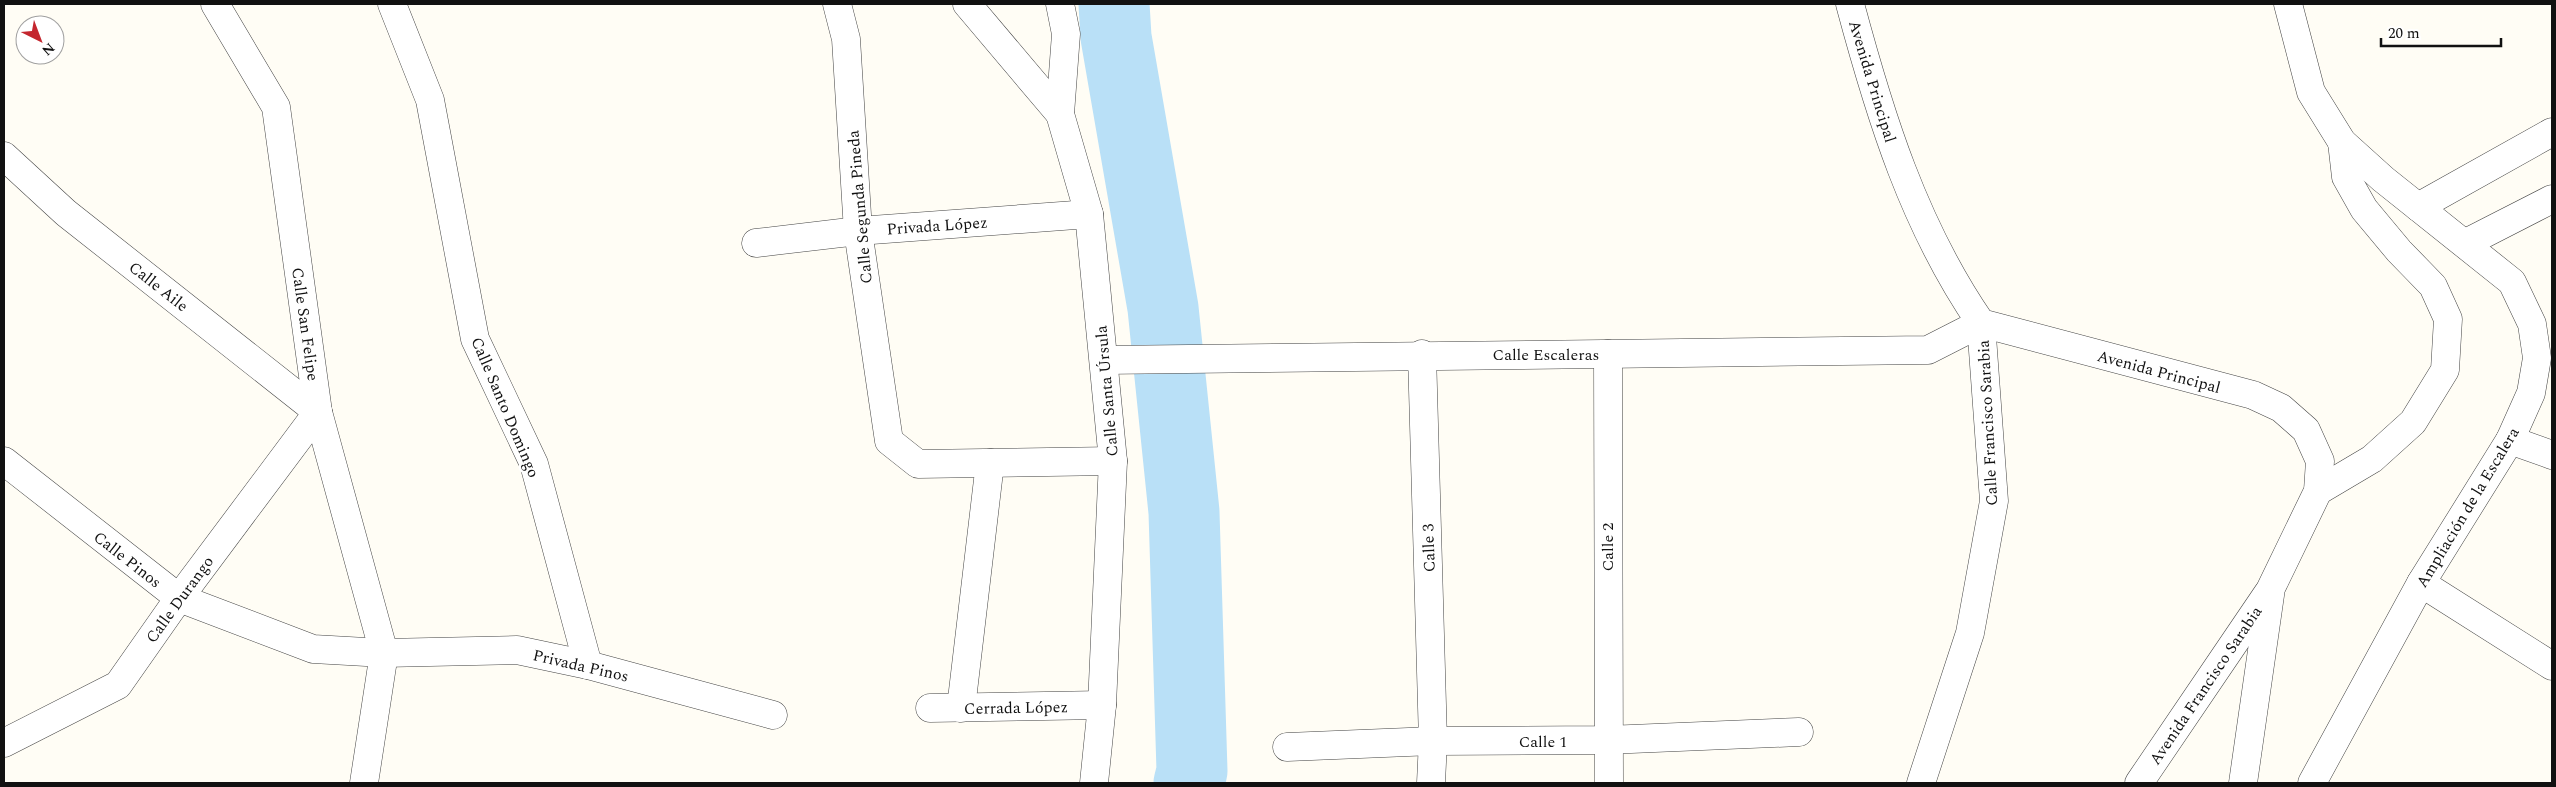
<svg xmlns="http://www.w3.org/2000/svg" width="2556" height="787" font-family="Spectral,serif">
<rect width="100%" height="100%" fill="#fffdf5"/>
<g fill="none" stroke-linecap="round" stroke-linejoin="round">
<path stroke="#b9e0f7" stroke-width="71" d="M1114 4 1116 37 1163 308 1184 512 1192 771 1189 783"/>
<g stroke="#444" stroke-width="29">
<g id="minor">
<path d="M215 4 276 107 318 412 384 653 364 783"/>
<path d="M392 4 430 100 475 339 534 464 588 665"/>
<path d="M837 4 846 39 858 231 889 441 918 464 1113 461"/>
<path d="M967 4 1060 114"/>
<path d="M1060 4 1066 34 1060 114 1089 214 1113 461 1102 705 1094 783"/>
<path d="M1850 4C1880 116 1914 226 1981 323L2253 395 2281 408 2306 430 2320 461 2318 491 2271 588 2243 783"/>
<path d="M2288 4 2311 92 2342 142 2383 179 2512 282 2532 324 2537 358 2531 393 2510 440 2421 583 2312 783"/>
<path d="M4 156 66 213 318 412"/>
<path d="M2418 207 2552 132"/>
<path d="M756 243 858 231 1089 214"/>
<path d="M2466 243 2552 199"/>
<path d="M1422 354 1433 741 1431 783"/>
<path d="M1608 354 1609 783"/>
<path d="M1104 360 1928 350 1981 323"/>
<path d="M2510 440 2552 455"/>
<path d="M4 461 179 598 313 649 384 653 517 650 588 665 773 715"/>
<path d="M2318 491 2372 459 2413 422 2445 370 2448 319 2433 286 2399 251 2364 209 2346 177 2342 142"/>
<path d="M2421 583 2552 666"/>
<path d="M930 708 1102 705"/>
<path d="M961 708 990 463"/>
<path d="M4 743 118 685 179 598 318 412"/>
<path d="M1287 747 1433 741 1607 740 1799 732"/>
<path d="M1921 783 1970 633 1994 501 1981 323"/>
<path d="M2139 783 2268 593"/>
</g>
</g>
<use href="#minor" stroke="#fff" stroke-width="28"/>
</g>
<g text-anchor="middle" stroke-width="5" stroke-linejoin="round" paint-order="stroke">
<g font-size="16" fill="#111" stroke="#fff">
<text transform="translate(1873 81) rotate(73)" y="6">Avenida Principal</text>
<text transform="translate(859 207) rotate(-95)" y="6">Calle Segunda Pineda</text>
<text transform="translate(937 225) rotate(-4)" y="6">Privada López</text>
<text transform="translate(159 286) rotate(38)" y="6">Calle Aile</text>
<text transform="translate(306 324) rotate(82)" y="6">Calle San Felipe</text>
<text x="1546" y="360">Calle Escaleras</text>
<text transform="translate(2159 371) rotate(15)" y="6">Avenida Principal</text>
<text transform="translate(1106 391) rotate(-95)" y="6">Calle Santa Úrsula</text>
<text transform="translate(506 407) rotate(67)" y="6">Calle Santo Domingo</text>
<text transform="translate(1987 423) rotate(-93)" y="6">Calle Francisco Sarabia</text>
<text transform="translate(2467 507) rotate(-59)" y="6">Ampliación de la Escalera</text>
<text transform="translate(1607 547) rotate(-90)" y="6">Calle 2</text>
<text transform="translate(1428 548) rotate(-92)" y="6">Calle 3</text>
<text transform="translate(128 559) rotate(38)" y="6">Calle Pinos</text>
<text transform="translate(179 599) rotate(-54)" y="6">Calle Durango</text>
<text transform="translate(581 665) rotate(13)" y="6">Privada Pinos</text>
<text transform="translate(2205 685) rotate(-56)" y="6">Avenida Francisco Sarabia</text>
<text transform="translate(1016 707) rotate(-1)" y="6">Cerrada López</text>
<text x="1543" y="747">Calle 1</text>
</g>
</g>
<rect width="2556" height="787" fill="none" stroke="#111111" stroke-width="10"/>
<g transform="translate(40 40) rotate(138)"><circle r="24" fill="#ffffff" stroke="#a0a0a0"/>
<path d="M0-4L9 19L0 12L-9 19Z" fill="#c4262e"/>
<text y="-8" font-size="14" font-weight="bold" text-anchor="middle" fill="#111111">N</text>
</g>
<path d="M2381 38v8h120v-8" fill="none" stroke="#111111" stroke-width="2.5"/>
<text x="2388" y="38" font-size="15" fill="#111111" stroke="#ffffff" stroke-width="4" paint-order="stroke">20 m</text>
</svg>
